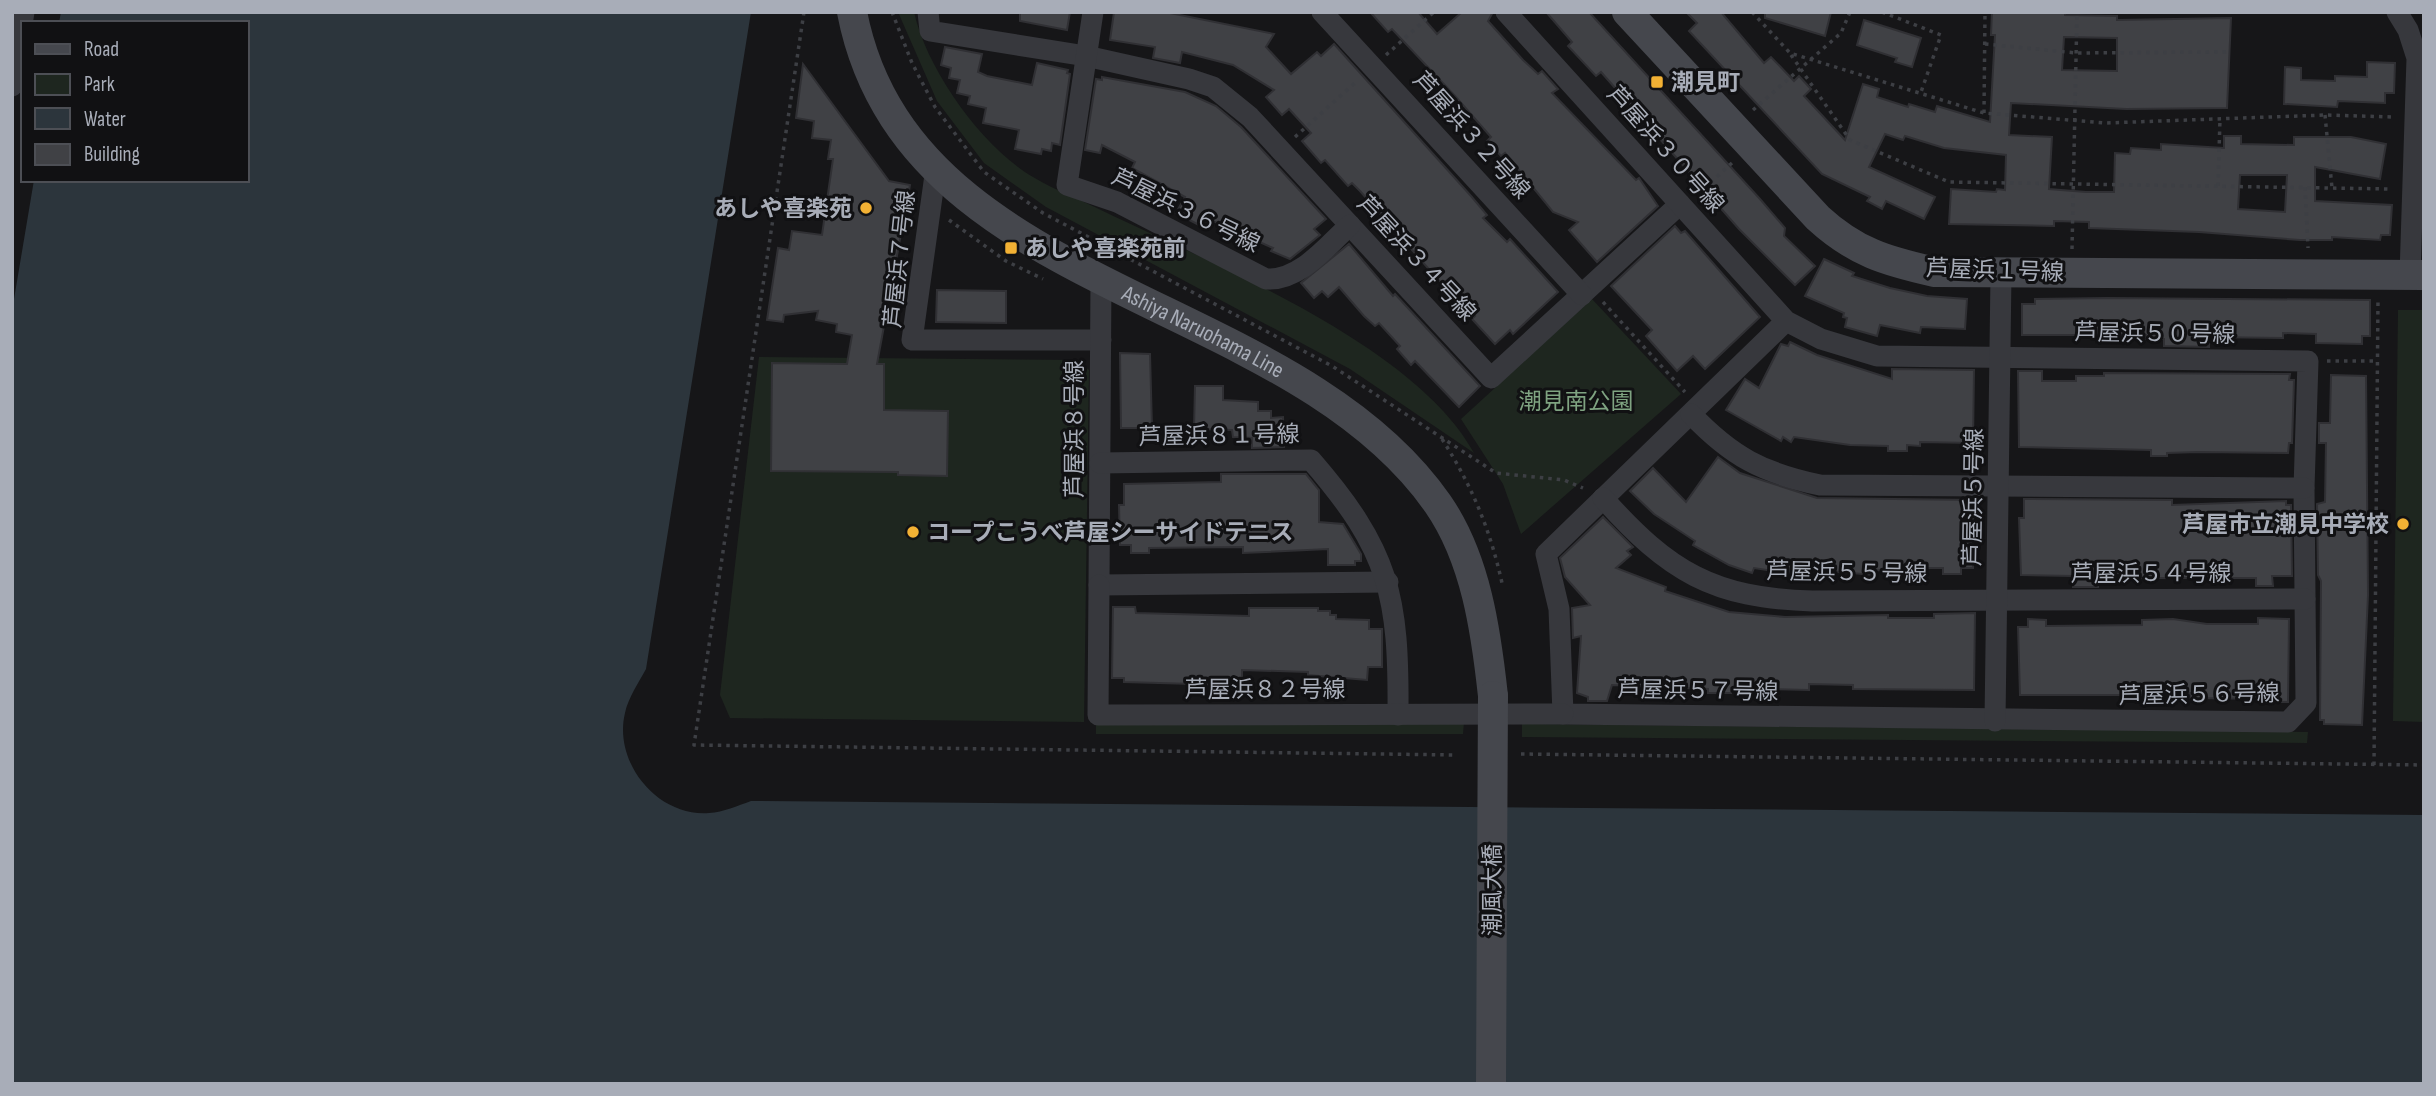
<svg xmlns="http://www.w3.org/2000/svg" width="2436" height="1096" font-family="'Sofia Sans Condensed','Noto Sans JP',sans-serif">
<rect width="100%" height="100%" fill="#161618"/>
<g fill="#1e261f">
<path d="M898 12H914C927 70 982 147 1033 177 1056 191 1082 200 1105 212 1215 265 1415 345 1474 453L1350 369 1046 207 984 163 937 101Z"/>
<path d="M1592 299 1681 394 1521 534 1503 484 1461 419Z"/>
<path d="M2398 310H2424V722L2393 721Z"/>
<path d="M759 357 1077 360 1089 370 1084 722 730 718 720 695Z"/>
<path d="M1096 721 1464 722 1463 734H1096Z"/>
<path d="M1522 724 2308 732 2307 743 1522 737Z"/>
</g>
<path fill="#2c353c" d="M61 12H751L646 669C639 682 628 698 625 713 613 762 657 817 709 813 724 812 737 806 751 801L2424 815V1084H12V311L34 180H247V23H59Z"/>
<g fill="#404145" stroke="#303034" stroke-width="2" fill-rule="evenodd">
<path d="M1020 12H1070L1067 30 1020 21Z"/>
<path d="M1114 12H1165L1274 34 1266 47 1291 74 1317 52 1321 56 1334 44 1471 196 1487 215 1483 218 1507 242 1510 239 1558 292 1513 334 1510 330 1495 344 1472 319 1475 316 1442 284 1360 191 1352 183 1348 186 1325 160 1321 163 1302 141 1311 133 1289 109 1282 115 1266 97 1274 90 1233 65 1182 52 1180 63 1153 58 1155 47 1110 40Z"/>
<path d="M1370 12H1418L1437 34 1462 12H1493L1488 21 1523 60 1538 74 1542 71 1558 89 1552 93 1636 180 1639 178 1658 206 1597 262 1569 230 1578 222 1553 212 1505 153 1501 156 1487 141 1491 137 1455 96 1392 29 1388 32Z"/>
<path d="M1546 12H1589L1760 199 1785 228 1784 236 1815 266 1795 285 1739 229 1601 72 1596 76 1568 46 1572 42Z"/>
<path d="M1686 12H1721L1764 63 1771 57 1794 81 1799 76 1811 89 1804 96 1845 140 1863 84 1879 89 1877 97 1908 107 1909 104 1935 112 1937 106 1990 122 1995 35H1991L1992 12H2065V15L2117 16V20L2231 18 2227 108 2126 109 2011 103 2009 135 2052 137 2049 189 2086 192H2114L2115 153 2130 154 2131 148 2161 150V144L2224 148V136H2241V144L2294 145V137H2351L2386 144 2380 179 2315 167V201L2392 205 2390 235H2381L2380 240 2332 237V240H2300L2199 232 2089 228V222L2054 221V226L1949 224 1951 189 1996 192 1997 189 2005 190 2006 155 1944 148 1905 136 1903 140 1885 134 1869 167 1935 197 1924 219 1886 201 1882 209 1867 201 1870 197 1822 174 1689 31 1697 23ZM2064 37 2117 38V71L2062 70ZM2240 175H2287L2285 212 2238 209Z"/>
<path d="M1765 12H1831L1825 36 1765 18Z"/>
<path d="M1864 20 1921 38 1912 67 1895 62 1897 58 1857 45Z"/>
<path d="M945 47 982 54 978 72 987 76 1032 85 1037 63 1068 70 1067 73 1070 74 1060 145 1052 143 1051 151 1042 149 1041 154 1015 149 1019 130 983 123 986 108 968 104 970 96 957 93 960 80 949 78 951 68 941 65Z"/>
<path d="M2367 62 2395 63 2394 93H2385V103L2338 101 2337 107 2284 104 2285 67 2301 68V80L2335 81V76L2367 77Z"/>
<path d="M803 64 889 181 910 185 877 364H884V410L948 411 947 476 898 475V472L771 471 772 363 847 364 852 335 836 332 837 324 816 320 818 311 784 315 783 322 767 320 778 248 789 250 792 231 822 235 833 159H828L831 140 812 138 814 121 796 118Z"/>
<path d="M1102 77 1185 92 1216 106 1241 127 1326 219 1314 229 1320 235 1290 259 1271 251 1273 248 1211 220 1210 223 1201 219 1199 225 1176 213 1185 197 1132 168 1135 162 1102 145 1100 153 1085 150 1096 79 1102 80Z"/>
<path d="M1675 226 1681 233 1685 231 1760 317 1705 369 1693 356 1677 371 1646 336 1652 330 1611 286Z"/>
<path d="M1349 244 1393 296 1395 294 1480 386 1459 407 1415 361 1411 365 1397 349 1400 346 1379 323 1375 326 1364 316 1339 287 1328 297 1322 291 1314 298 1301 283Z"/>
<path d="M1824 259 1854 273 1852 276 1890 288 1927 296 1967 299 1965 329 1921 327 1920 333 1880 325 1877 336 1845 327 1847 318 1843 317 1844 313 1805 296Z"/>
<path d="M937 290 1006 291V323L936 322Z"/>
<path d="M2107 298 2370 300V336H2362V344L2316 343V334L2283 333V338L2209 337V347L2164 346V339H2146V335H2022V304H2035V299Z"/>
<path d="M1790 342 1817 355 1892 379V369L1974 370 1973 443 1920 442V446L1907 445V451H1888V446L1850 445 1794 437 1791 442 1783 437 1781 441 1726 410 1745 379 1759 388 1781 344 1788 346Z"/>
<path d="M1120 353 1150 354 1152 428H1121Z"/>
<path d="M2018 371H2042V381H2076V376H2104V373L2290 374 2289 380H2294L2292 443H2289L2288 453 2198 452 2167 453V456H2151V450L2019 447Z"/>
<path d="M2331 375 2366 376 2368 595 2362 725 2324 724V720H2320L2321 581 2318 575 2317 504 2325 502 2326 443H2319V423H2330Z"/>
<path d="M1195 386H1223V400L1258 402V411H1271V418L1283 417 1284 447 1252 448V438L1233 437 1232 430 1194 429Z"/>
<path d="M1718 457 1740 473 1817 498 1973 500V568H1961V574H1943V568H1911L1910 572 1874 570V575L1793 568 1792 574 1754 568 1752 573 1729 565 1693 545 1695 541 1654 514 1630 491 1653 468 1686 502Z"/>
<path d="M1221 474H1306L1319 490V522L1343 524 1361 554V561H1355V565H1328V549L1243 553V547L1149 548V553H1131V545H1120L1119 505H1124V484L1221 482Z"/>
<path d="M2024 499 2172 500V505L2286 501V505H2291L2292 576H2272L2273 586H2256V578H2138V573H2098V587H2073V576L2021 575 2019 518H2024Z"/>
<path d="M1603 517 1633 547 1627 551 1631 555 1616 568 1666 587 1665 591 1729 612 1785 617 1888 615V618H1934V614L1975 613 1974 690 1853 689V685L1809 684V690L1731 688V693H1708V689L1612 685 1607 701H1588V697L1577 693 1581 636 1573 638 1572 608 1590 605 1565 577 1560 558Z"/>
<path d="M1113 607H1135L1136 613 1249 616V608H1318V611H1330V615H1336V619L1369 620V629H1382V667H1368L1367 680 1308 675V672L1242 670V681H1229V685L1124 682V678H1112Z"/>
<path d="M2258 618 2289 619 2288 702H2270V699L2190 698V693L2155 692V695H2020L2018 627H2028V619L2046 620V626L2142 625V620L2173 619 2207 624H2258Z"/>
</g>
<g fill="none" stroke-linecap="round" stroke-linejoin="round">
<g stroke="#3d3f44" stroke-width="3.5" stroke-dasharray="3.5 5" stroke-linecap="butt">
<path d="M804 12 694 745 1457 755"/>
<path d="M892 12 912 63 935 107 984 172 1043 213 1332 366 1496 473 1564 480 1583 488"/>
<path d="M1752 12 1790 53 1984 113 2106 123 2325 115 2394 117"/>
<path d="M1882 12 1941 35 1921 92"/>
<path d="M1985 44 2076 53 2227 52"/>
<path d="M1386 55 1434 12"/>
<path d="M1791 55 1850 140 1949 182 2391 189"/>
<path d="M1753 110 1841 33 1850 12"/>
<path d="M1984 113 1985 12"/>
<path d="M2325 115 2332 188"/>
<path d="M1295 137 1357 81"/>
<path d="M2218 186 2220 119"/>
<path d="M2305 187 2308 248"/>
<path d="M1698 194 1733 162"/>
<path d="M949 220 1006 261 1043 279"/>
<path d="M2072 249 2077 12"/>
<path d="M1603 302 1685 392"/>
<path d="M2327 361H2377"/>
<path d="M1442 439C1472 486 1490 529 1502 583"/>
<path d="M1521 754 2424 765"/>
<path d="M2374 765 2378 298"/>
</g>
<g stroke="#37383d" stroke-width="21">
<path d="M928 12 930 31 1086 56 1189 79 1213 87 1250 117 1491 378 1680 204"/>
<path d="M1093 12 1067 185 1117 202 1266 279C1300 281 1327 246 1350 225"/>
<path d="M1322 12 1582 295"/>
<path d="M1506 12 1786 321 1821 339 1877 356 2308 361 2304 488 2306 703 2288 722 1563 714 1559 609 1546 554 1786 321"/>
<path d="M2397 12 2408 30 2417 58 2410 275"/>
<path d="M12 86 24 12"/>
<path d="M936 168 912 340H1101"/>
<path d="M1101 278 1099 585 1388 582"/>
<path d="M1691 414C1732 457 1763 473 1820 485L2304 488"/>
<path d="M1100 463 1311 460C1390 551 1399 596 1398 715"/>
<path d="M1603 498C1669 572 1713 598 1812 601L2305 599"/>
<path d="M1099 585 1098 715 1563 714"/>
<path d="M1995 721 2001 274"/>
</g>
<g stroke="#45474d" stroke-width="30">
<path id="s1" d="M852 12C907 296 1289 290 1438 504 1476 559 1486 631 1493 696"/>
<path d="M1627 12 1818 218C1855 252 1886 261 1935 272L2424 275"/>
</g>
<path stroke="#45474d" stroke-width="30" d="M1491 1084 1493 696"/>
</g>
<g fill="#f2b134" stroke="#111113" stroke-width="2.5">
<rect x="1650" y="75" width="14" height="14" rx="3.5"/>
<circle cx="866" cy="208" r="7"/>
<rect x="1004" y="241" width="14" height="14" rx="3.5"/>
<circle cx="2403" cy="524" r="7"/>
<circle cx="913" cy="532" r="7"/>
</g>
<g text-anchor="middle" stroke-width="6" stroke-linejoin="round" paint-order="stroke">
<g font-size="23" font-weight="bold" fill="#a8adb8" stroke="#111113" text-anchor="start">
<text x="1671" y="90">潮見町</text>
<text x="852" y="216" text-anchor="end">あしや喜楽苑</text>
<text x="1025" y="256">あしや喜楽苑前</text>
<text x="2389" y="532" text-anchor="end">芦屋市立潮見中学校</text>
<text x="927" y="540">コープこうべ芦屋シーサイドテニス</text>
</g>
<g font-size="23" fill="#a8adb8" stroke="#111113">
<text transform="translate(1472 135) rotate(48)" y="8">芦屋浜３２号線</text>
<text transform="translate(1666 149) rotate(48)" y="8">芦屋浜３０号線</text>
<text transform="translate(1186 210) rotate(26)" y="8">芦屋浜３６号線</text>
<text transform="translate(1417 258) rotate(47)" y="8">芦屋浜３４号線</text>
<text transform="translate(899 259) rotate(-84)" y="8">芦屋浜７号線</text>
<text transform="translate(1995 270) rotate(2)" y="8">芦屋浜１号線</text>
<text dy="8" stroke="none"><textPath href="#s1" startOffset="495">Ashiya Naruohama Line</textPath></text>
<text transform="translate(2155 333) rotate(1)" y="8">芦屋浜５０号線</text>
<text transform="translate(1074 429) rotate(-90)" y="8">芦屋浜８号線</text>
<text transform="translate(1219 435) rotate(-1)" y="8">芦屋浜８１号線</text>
<text transform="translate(1973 497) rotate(-89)" y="8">芦屋浜５号線</text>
<text transform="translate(1847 572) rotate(1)" y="8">芦屋浜５５号線</text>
<text x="2151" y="581">芦屋浜５４号線</text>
<text x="1265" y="697">芦屋浜８２号線</text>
<text transform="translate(1698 690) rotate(1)" y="8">芦屋浜５７号線</text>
<text transform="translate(2199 694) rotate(-1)" y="8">芦屋浜５６号線</text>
<text transform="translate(1492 890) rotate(-90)" y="8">潮風大橋</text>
</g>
<g font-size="23" fill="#7fa381" stroke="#111113">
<text x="1576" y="409">潮見南公園</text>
</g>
</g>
<rect width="2436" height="1096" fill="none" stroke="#a8adb8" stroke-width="28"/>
<rect x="21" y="21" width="228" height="161" fill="#111113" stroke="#4d4f55" stroke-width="2"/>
<rect x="35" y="44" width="35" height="10" fill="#45474d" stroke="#4d4f55" stroke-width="2"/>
<text x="84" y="56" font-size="21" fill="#a8adb8">Road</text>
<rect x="35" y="74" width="35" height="21" fill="#1e261f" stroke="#4d4f55" stroke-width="2"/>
<text x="84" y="91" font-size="21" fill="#a8adb8">Park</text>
<rect x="35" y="108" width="35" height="21" fill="#2c353c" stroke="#4d4f55" stroke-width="2"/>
<text x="84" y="126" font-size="21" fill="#a8adb8">Water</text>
<rect x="35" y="144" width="35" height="21" fill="#404145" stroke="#4d4f55" stroke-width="2"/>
<text x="84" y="161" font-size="21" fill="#a8adb8">Building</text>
</svg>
